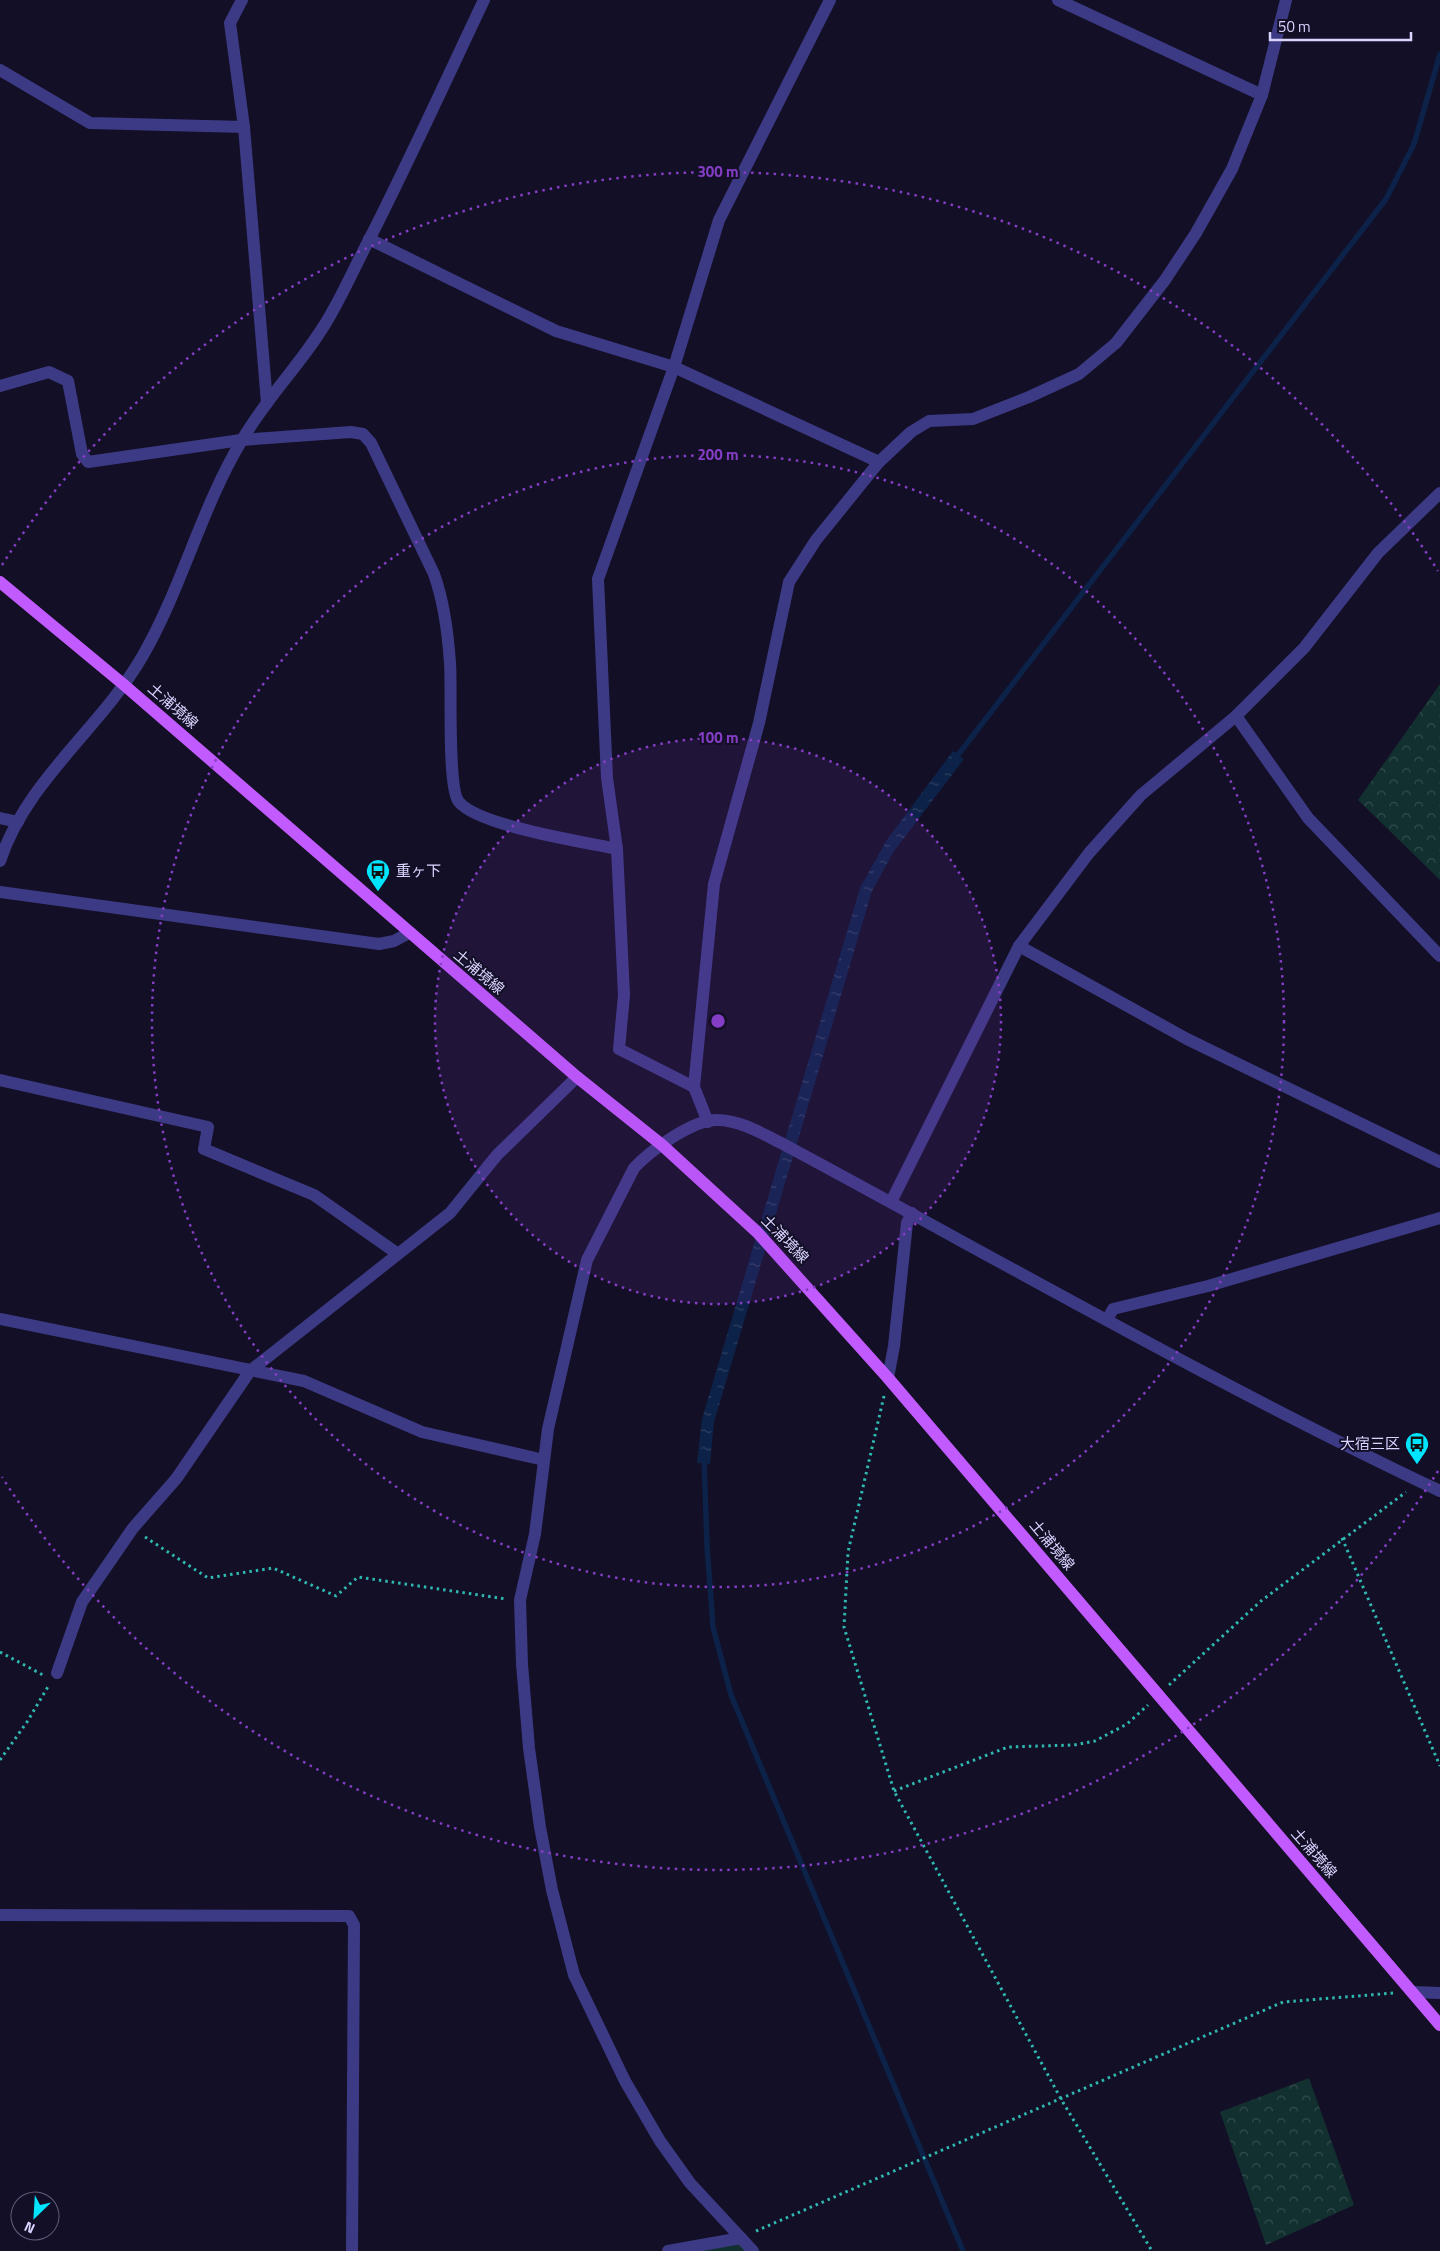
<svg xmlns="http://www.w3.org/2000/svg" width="1440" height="2251" font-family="'Titillium Web','Noto Sans JP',sans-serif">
<defs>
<pattern id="forest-crowns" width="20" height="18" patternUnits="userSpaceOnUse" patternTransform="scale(1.25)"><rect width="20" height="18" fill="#12302f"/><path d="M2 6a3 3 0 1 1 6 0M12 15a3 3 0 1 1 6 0" fill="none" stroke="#344d4e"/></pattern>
<pattern id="water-ripples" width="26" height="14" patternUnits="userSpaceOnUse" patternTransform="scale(1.25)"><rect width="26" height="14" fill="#0c2248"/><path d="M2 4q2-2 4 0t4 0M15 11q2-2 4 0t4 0" fill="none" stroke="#2f4163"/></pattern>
</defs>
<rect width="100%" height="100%" fill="#130f26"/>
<g fill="url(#forest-crowns)">
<path d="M1440 684V880L1358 800Z"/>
<path d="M1309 2078 1354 2205 1266 2245 1220 2112Z"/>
<path d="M741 2238 753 2251H668Z"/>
</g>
<path fill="url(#water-ripples)" d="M953 751 964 759 894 851 872 891 714 1422 710 1464 697 1463 702 1419 860 888 886 841Z"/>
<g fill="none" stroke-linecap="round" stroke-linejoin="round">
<g stroke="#0c2248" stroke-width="5.5">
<path d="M954 760 1386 199 1414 144 1440 54"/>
<path d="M704 1457 707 1546 713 1627 731 1695 963 2251"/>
</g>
<g stroke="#2fb8b0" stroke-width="3" stroke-dasharray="2.5 4" stroke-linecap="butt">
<path d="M884 1396 848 1552 844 1627 894 1791 1061 2099 1152 2251"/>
<path d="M145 1537 208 1578 273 1568 336 1596 358 1577 506 1599"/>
<path d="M1342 1538 1440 1766"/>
<path d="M0 1652 43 1675"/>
<path d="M1169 1685 1261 1601 1406 1492"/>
<path d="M0 1760 27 1722 49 1685"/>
<path d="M894 1791 1008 1747 1074 1745 1095 1741 1127 1724 1148 1705"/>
<path d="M756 2231 1283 2002 1394 1993"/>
</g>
<g stroke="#3d3a85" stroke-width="12">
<path d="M242 0 230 23 244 127 267 403"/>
<path d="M1058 0 1262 95"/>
<path d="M0 70 90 123 244 127"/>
<path d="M369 239 556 331 674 367 879 462"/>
<path d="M0 386 49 372 68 381 82 454 88 462 241 440 351 432 363 434 371 443 434 574C444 602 448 633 450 663 452 687 447 789 459 802 479 826 584 842 617 849"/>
<path d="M1236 716 1308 818 1440 956"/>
<path d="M0 818 18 822"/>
<path d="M0 861C27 780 100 729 142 657 182 588 201 508 242 440 268 395 306 359 331 314 346 288 358 260 372 234 411 157 447 78 484 0"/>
<path d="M0 892 379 944 394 941 409 933"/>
<path d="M1019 946 1187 1039 1440 1162"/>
<path d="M0 1080 208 1127 204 1149 314 1195 398 1254"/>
<path d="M694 1087 619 1049 624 995 617 849 607 778 598 579 674 367 719 220 830 0"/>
<path d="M708 1122 694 1087 714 884 759 723 789 582 816 540 879 462 911 432 929 421 973 419 1029 397 1079 374 1116 343 1165 280 1196 233 1232 169 1262 95 1286 0"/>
<path d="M891 1202 1019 946 1089 853 1141 795 1236 716 1304 648 1378 553 1440 493"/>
<path d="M0 1319 304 1381 422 1432 544 1460"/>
<path d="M1107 1320 1113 1309 1208 1286 1440 1218"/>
<path d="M888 1378 894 1346 907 1223 912 1213"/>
<path d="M57 1673 82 1602 133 1528 176 1479 250 1371 450 1213 497 1155 577 1077"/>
<path d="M0 1915 349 1916 354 1925 352 2251"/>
<path d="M1412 1992 1440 1993"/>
<path d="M668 2251 741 2238"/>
<path d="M753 2251 690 2183 660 2141 625 2081 574 1975 552 1890 540 1827 529 1748 522 1664 520 1600 535 1534 548 1429 587 1260 634 1168C651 1150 692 1120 717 1120 740 1120 763 1134 783 1144 1001 1261 1216 1385 1440 1491"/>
</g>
<path stroke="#c25bff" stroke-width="12" d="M0 582 123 684 577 1077 662 1145 757 1232 888 1378 1440 2025"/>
</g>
<circle cx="718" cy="1021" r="283" fill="#843dc5" fill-opacity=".12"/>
<g fill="none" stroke="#843dc5" stroke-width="2.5" stroke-dasharray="2.5 5">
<circle cx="718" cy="1021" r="283"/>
<circle cx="718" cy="1021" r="566"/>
<path d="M1438 1471A849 849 0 0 1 2 1477M2 565A849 849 0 0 1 1438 571"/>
</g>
<defs>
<g id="bus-pin" transform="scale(1.25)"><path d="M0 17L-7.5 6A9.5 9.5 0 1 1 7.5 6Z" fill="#00e5ff" stroke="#130f26"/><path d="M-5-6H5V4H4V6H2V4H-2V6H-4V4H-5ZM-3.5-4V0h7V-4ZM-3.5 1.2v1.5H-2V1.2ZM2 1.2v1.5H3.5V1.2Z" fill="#111"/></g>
</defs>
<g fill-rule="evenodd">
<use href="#bus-pin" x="378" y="871"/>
<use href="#bus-pin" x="1417" y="1444"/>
</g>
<g text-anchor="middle" stroke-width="4" stroke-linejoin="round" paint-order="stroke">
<g font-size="15" fill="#d9d4ff" stroke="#130f26">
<text transform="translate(173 706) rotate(41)" y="5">土浦境線</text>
<text transform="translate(479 972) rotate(40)" y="5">土浦境線</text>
<text transform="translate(785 1239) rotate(46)" y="5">土浦境線</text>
<text transform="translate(1052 1545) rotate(50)" y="5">土浦境線</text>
<text transform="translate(1314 1853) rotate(49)" y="5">土浦境線</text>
</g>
<g font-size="15" fill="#d9d4ff" stroke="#130f26" text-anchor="start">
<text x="396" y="876">重ヶ下</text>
<text x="1400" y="1449" text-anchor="end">大宿三区</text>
</g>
</g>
<circle cx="718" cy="1021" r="8" fill="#843dc5" stroke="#130f26" stroke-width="2.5"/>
<g font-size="15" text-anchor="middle" font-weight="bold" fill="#843dc5" stroke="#130f26" stroke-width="4" stroke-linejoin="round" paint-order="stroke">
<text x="718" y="177">300 m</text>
<text x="718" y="460">200 m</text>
<text x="718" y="743">100 m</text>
</g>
<g transform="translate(35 2216) rotate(205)"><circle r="24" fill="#130f26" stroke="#625e7d"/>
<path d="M0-4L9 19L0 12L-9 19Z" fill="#00e5ff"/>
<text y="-8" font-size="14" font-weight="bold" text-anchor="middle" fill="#d9d4ff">N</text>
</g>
<path d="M1270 32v8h141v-8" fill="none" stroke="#d9d4ff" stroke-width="2.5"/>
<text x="1278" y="32" font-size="15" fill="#d9d4ff" stroke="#130f26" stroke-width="4" paint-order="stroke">50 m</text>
</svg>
